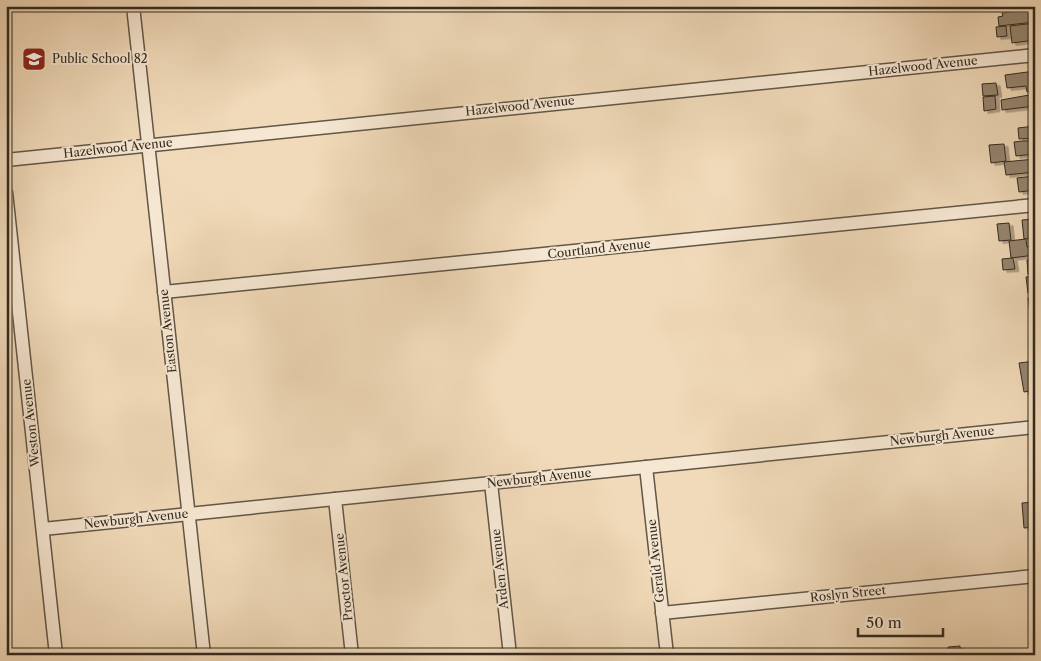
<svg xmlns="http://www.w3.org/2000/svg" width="1041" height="661" font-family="'Libre Caslon Text',serif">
<defs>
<filter id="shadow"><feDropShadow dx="4" dy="2.5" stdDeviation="0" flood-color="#0004"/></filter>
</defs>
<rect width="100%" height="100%" fill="#f1dab9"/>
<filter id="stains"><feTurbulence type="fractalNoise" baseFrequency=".004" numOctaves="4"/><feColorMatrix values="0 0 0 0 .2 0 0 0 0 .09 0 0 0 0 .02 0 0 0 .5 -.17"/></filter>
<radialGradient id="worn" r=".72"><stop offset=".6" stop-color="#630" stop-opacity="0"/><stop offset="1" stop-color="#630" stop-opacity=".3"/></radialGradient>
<g fill="#968670" stroke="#332a20" filter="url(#shadow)">
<path d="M1035 6V22L999 26 998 17 1003 16 1002 13 1022 11 1021 8Z"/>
<path d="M1035 23V40L1012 43 1010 26Z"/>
<path d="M1006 26 1007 36 997 37 996 27Z"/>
<path d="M1035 71V91L1027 92 1026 86 1007 88 1005 75Z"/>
<path d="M996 83 998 95 983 96 982 84Z"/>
<path d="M1035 94V106L1002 110 1001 100Z"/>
<path d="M995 96 996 109 984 111 983 97Z"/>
<path d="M1035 126V138L1019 139 1018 128Z"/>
<path d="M1022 141H1035V154L1016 156 1014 142Z"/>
<path d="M1004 144 1006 161 991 163 989 145Z"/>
<path d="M1035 159V172L1006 175 1004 162Z"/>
<path d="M1035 176V190L1019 192 1017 178Z"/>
<path d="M1035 219V238L1024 239 1022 220Z"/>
<path d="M1009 223 1011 240 999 241 997 224Z"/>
<path d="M1026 239 1027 247 1035 246V255L1011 258 1009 241Z"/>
<path d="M1013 258 1015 269 1003 270 1002 259Z"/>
<path d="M1035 259V274H1028L1027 260Z"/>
<path d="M1035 276V292L1028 293 1026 277Z"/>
<path d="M1028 298H1035V313L1030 314Z"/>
<path d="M1035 361V390L1024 392 1019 363Z"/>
<path d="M1035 502V527L1024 528 1022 503Z"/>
<path d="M960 646 961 655H949L948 647Z"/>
</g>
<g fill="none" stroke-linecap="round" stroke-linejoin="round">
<g stroke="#625646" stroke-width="15">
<g id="minor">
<path d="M133 6 204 655"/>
<path d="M6 160 1035 55"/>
<path d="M6 192 56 655"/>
<path d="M164 292 1035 205"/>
<path d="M646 467 667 655"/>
<path d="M491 483 510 655"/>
<path d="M335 499 352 655"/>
<path d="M43 529 1035 427"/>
<path d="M662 613 1035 576"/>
</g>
</g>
<use href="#minor" stroke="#f6e7d2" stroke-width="12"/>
</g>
<defs>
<g id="school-square" transform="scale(1.25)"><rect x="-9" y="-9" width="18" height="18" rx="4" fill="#8f2418" stroke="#f6e7d2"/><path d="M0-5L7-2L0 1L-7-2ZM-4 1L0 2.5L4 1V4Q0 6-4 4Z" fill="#fff"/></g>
</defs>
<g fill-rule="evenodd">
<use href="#school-square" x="34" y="59"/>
</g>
<g text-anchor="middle" stroke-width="4" stroke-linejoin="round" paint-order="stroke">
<g font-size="12" fill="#332a20" stroke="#f6e7d2" text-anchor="start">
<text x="52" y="63">Public School 82</text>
</g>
<g font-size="12" fill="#332a20" stroke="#f6e7d2">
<text transform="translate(923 66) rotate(-6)" y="4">Hazelwood Avenue</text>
<text transform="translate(520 106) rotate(-6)" y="4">Hazelwood Avenue</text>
<text transform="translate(118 148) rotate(-6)" y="4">Hazelwood Avenue</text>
<text transform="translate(599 249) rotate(-6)" y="4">Courtland Avenue</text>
<text transform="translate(168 331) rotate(-96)" y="4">Easton Avenue</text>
<text transform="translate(31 423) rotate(-96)" y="4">Weston Avenue</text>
<text transform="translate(942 436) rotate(-6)" y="4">Newburgh Avenue</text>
<text transform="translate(539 478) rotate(-6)" y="4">Newburgh Avenue</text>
<text transform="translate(136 519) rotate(-6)" y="4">Newburgh Avenue</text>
<text transform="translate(656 561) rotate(-96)" y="4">Gerald Avenue</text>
<text transform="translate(500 569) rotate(-96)" y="4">Arden Avenue</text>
<text transform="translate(344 577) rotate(-96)" y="4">Proctor Avenue</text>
<text transform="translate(848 594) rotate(-6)" y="4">Roslyn Street</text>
</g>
</g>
<rect width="1041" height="661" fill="none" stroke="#f1dab9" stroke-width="25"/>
<rect x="8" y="8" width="1026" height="646" fill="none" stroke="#332a20" stroke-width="2.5"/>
<rect x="12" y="12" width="1016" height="636" fill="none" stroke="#332a20"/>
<path d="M858 628v8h85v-8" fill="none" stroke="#332a20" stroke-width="2.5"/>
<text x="866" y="628" font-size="15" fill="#332a20" stroke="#f6e7d2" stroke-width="4" paint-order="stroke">50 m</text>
<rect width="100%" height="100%" filter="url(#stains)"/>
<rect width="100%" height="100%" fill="url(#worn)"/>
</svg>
